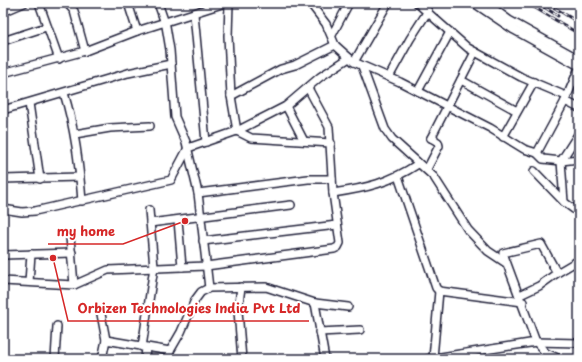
<svg xmlns="http://www.w3.org/2000/svg" width="582" height="362" font-family="'Playpen Sans',sans-serif">
<rect width="100%" height="100%" fill="#fff"/>
<filter id="ink" filterUnits="userSpaceOnUse"><feTurbulence type="fractalNoise" baseFrequency=".025" numOctaves="2"/><feDisplacementMap in="SourceGraphic" scale="8" xChannelSelector="R" yChannelSelector="G"/><feConvolveMatrix kernelMatrix="1 2 1 2 8 2 1 2 1" color-interpolation-filters="sRGB"/></filter>
<g filter="url(#ink)">
<g fill="none" stroke-linecap="round" stroke-linejoin="round">
<g stroke="#22223b" stroke-width="10">
<g id="minor">
<path d="M39 3 59 59"/>
<path d="M67 3 74 11 85 51"/>
<path d="M128 3 137 31"/>
<path d="M158 3 166 26 170 50 175 117 186 142 198 193 209 288"/>
<path d="M229 3 228 36 231 96 237 131 251 138 331 143"/>
<path d="M310 3 326 24 335 45 354 62 400 82 490 128 524 149 537 153 543 159 561 161 579 159"/>
<path d="M417 3 468 48 521 77 566 96"/>
<path d="M474 3 514 30 579 66"/>
<path d="M486 3 509 20 579 59"/>
<path d="M3 12 24 3"/>
<path d="M194 14 206 142"/>
<path d="M332 35 349 3"/>
<path d="M3 39 6 40 46 27"/>
<path d="M354 62 388 3"/>
<path d="M362 66 385 129 392 139 434 177 468 230 488 251 506 263"/>
<path d="M3 73 85 51 137 31 222 4"/>
<path d="M389 77 410 39 428 11"/>
<path d="M461 80 517 111"/>
<path d="M418 91 450 32"/>
<path d="M64 93C75 129 79 163 82 201"/>
<path d="M231 96 281 69 295 65 335 45"/>
<path d="M565 101 579 108"/>
<path d="M29 103 40 179"/>
<path d="M286 106 304 141"/>
<path d="M3 110 128 73 171 64"/>
<path d="M579 133 561 161 564 202 579 213"/>
<path d="M75 134 110 128 150 126"/>
<path d="M503 137 534 82"/>
<path d="M431 138 475 52"/>
<path d="M537 153 565 101 579 68"/>
<path d="M427 169 439 146 438 142 431 138H434"/>
<path d="M534 171 564 202"/>
<path d="M398 176 436 288 439 291 523 302"/>
<path d="M3 179 80 177"/>
<path d="M198 193 308 179H332"/>
<path d="M333 193C367 188 389 183 418 164"/>
<path d="M3 209 22 212 35 211 171 180 188 148 237 131 286 106 320 77 349 58"/>
<path d="M178 220 182 267"/>
<path d="M150 223 291 205"/>
<path d="M70 237 74 285"/>
<path d="M203 241 337 225"/>
<path d="M3 255 72 253"/>
<path d="M557 273 579 260"/>
<path d="M3 281 74 285 108 270 206 266 334 249 338 247 340 243 333 193 329 127 308 88"/>
<path d="M29 282 31 254"/>
<path d="M241 287 238 311 242 359"/>
<path d="M520 295 539 286 557 273 541 244 503 253 536 342 546 353 560 359"/>
<path d="M315 303 325 359"/>
<path d="M101 314 106 340"/>
<path d="M319 332 360 330"/>
<path d="M142 347 154 267 149 210"/>
<path d="M433 358 439 291"/>
<path d="M55 359 57 326"/>
<path d="M102 359 106 340 170 351"/>
<path d="M145 359 146 347"/>
<path d="M169 359 170 351 181 332 195 300 201 292 209 288 266 287 315 303 348 307"/>
<path d="M428 359 536 342 579 343"/>
</g>
</g>
<use href="#minor" stroke="#fff" stroke-width="7"/>
<g stroke="#22223b" stroke-width="3">
<g id="rail">
<path d="M527 3 579 34"/>
<path d="M538 3 558 16"/>
<path d="M555 8 579 23"/>
</g>
</g>
<use href="#rail" stroke="#fff" stroke-width="1.5" stroke-dasharray="4.5" stroke-linecap="butt"/>
</g>
</g>
<path fill="none" stroke="#d62828" stroke-width="1.5" d="M185 221L123 244H48M53 258L68 321H309"/>
<g fill="#d62828" stroke="#fff" stroke-width="1.5">
<circle cx="185" cy="221" r="4"/>
<circle cx="53" cy="258" r="4"/>
</g>
<g font-size="13" text-anchor="middle" font-weight="bold" fill="#d62828" stroke="#fff" stroke-width="4" stroke-linejoin="round" paint-order="stroke">
<text x="86" y="236">my home</text>
<text x="189" y="313">Orbizen Technologies India Pvt Ltd</text>
</g>
<rect width="582" height="362" fill="none" stroke="#fff" stroke-width="16"/>
<rect x="8" y="8" width="566" height="346" fill="none" stroke="#22223b" stroke-width="1.5" filter="url(#ink)"/>
</svg>
